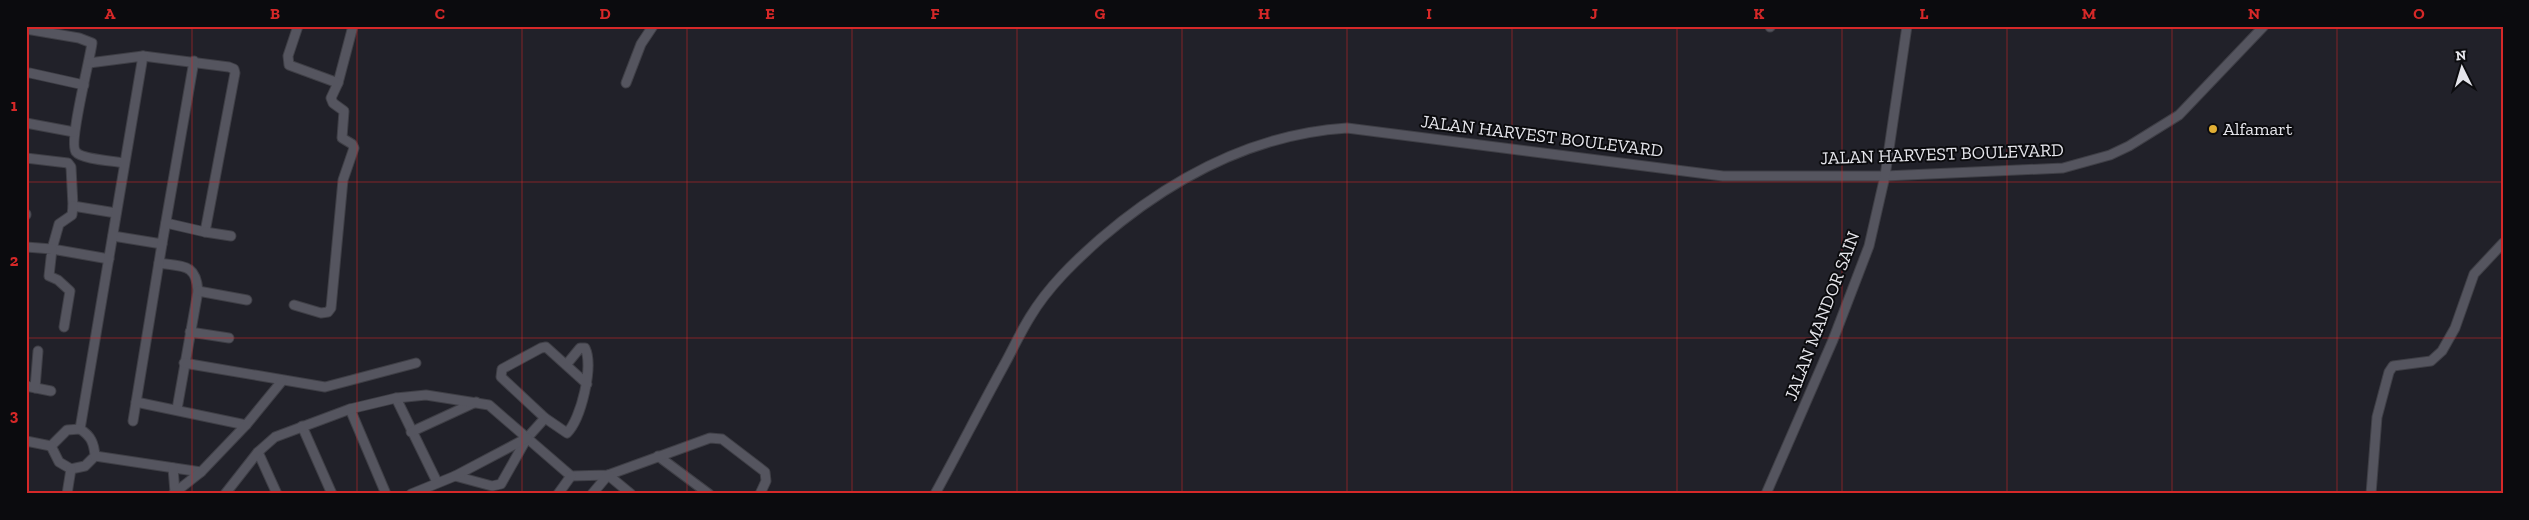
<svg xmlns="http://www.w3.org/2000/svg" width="2529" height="520" font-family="'Zilla Slab',serif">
<rect width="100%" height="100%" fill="#212129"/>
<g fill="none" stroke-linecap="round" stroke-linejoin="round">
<g stroke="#3f3f46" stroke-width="11">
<g id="minor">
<path d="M1770 27 1771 26"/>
<path d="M26 29 79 38 92 43C90 60 68 143 76 152 81 159 114 161 124 163"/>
<path d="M143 56 229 67 234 69 235 73 205 232 166 223"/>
<path d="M30 73 84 85"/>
<path d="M338 83 353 26"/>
<path d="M626 83 641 44 653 26"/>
<path d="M26 123 74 132"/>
<path d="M26 158 68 163 71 167 73 206 116 213"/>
<path d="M73 206 72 215 59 224 52 249 109 259"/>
<path d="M26 215V214"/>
<path d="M205 232 231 236"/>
<path d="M113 236 162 244 194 61"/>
<path d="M26 247 52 249 49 276 58 280 70 291 64 327"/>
<path d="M159 263C183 267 196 263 198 291L177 409"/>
<path d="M198 291 247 300"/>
<path d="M294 305 321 313 328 312 331 308 343 180 354 148 352 144 342 138 344 111 333 103 331 98 338 83 289 65 288 56 298 26"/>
<path d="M190 332 229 338"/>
<path d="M184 363 325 387 416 363"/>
<path d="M566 365 580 348H585C594 366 581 419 567 433L545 418 501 377 502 369 541 348 546 347 587 384"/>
<path d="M26 386 51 391"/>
<path d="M35 388 38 351"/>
<path d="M396 398 437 482"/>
<path d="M136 402 246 425"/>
<path d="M350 409 386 494"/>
<path d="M133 421 162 244"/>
<path d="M302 426 332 494"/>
<path d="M80 429 143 56 89 63"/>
<path d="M80 429C91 436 94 443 95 456L85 466 71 469 59 462 51 446 67 430Z"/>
<path d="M411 432 476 402"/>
<path d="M26 441 51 446"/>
<path d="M258 452 277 494"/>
<path d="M95 456 201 472 246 425 282 381"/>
<path d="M658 456 709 494"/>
<path d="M173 468 175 492"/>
<path d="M455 476 492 486 501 484 527 438 545 418"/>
<path d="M67 494 71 469"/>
<path d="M173 494 201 472"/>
<path d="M225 494 258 452 275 437 350 409 396 398 426 395 489 405 571 476 608 475 710 438 722 439 765 472 766 481 760 494"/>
<path d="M411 494 455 476 527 438"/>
<path d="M558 494 571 476"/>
<path d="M592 494 608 475 631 494"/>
<path d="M935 494C958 452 980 409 1003 367 1012 351 1020 333 1030 317 1048 287 1074 262 1100 239 1171 178 1252 134 1347 128L1723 176H1885L2063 168 2110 155 2129 146 2179 115 2264 26"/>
<path d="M1766 494 1833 340 1869 246 1885 176 1907 26"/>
<path d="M2371 494 2377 417 2389 372 2393 366 2431 361 2442 351 2455 328 2474 274 2503 243"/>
</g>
</g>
<use href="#minor" stroke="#55555f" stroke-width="9"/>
</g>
<path fill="none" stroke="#d62828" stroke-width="1" stroke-opacity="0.55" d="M192 26V494M357 26V494M522 26V494M687 26V494M852 26V494M1017 26V494M1182 26V494M1347 26V494M1512 26V494M1677 26V494M1842 26V494M2007 26V494M2172 26V494M2337 26V494M26 182H2503M26 338H2503"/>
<circle fill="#e2af34" stroke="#0b0b0e" stroke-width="2" cx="2213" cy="129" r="5"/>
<g text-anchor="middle" stroke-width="4" stroke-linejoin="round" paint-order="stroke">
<g font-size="18" fill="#e5e5eb" stroke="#0b0b0e" text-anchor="start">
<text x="2223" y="135">Alfamart</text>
</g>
<g font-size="18" fill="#e5e5eb" stroke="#0b0b0e">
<text transform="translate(1542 136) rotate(7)" y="6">JALAN HARVEST BOULEVARD</text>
<text transform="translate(1942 154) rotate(-2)" y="6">JALAN HARVEST BOULEVARD</text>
<text transform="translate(1822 316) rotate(-69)" y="6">JALAN MANDOR SAIN</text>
</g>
</g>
<rect width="2529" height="520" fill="none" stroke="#0b0b0e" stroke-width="55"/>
<g transform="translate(2462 68) rotate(355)" stroke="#0b0b0e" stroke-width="4" paint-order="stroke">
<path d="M0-4L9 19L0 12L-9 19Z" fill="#e5e5eb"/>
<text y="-8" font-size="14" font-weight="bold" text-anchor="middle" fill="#e5e5eb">N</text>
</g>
<rect x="28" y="28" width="2474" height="464" fill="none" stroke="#d62828" stroke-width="2"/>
<g font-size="16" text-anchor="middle" font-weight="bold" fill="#d62828">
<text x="110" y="19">A</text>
<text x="275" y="19">B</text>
<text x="440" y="19">C</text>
<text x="605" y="19">D</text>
<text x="770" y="19">E</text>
<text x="935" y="19">F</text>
<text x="1100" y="19">G</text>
<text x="1264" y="19">H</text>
<text x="1429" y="19">I</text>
<text x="1594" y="19">J</text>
<text x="1759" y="19">K</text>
<text x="1924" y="19">L</text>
<text x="2089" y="19">M</text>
<text x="2254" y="19">N</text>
<text x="2419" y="19">O</text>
<text x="14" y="111">1</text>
<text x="14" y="266">2</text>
<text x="14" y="421">3</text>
</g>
</svg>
